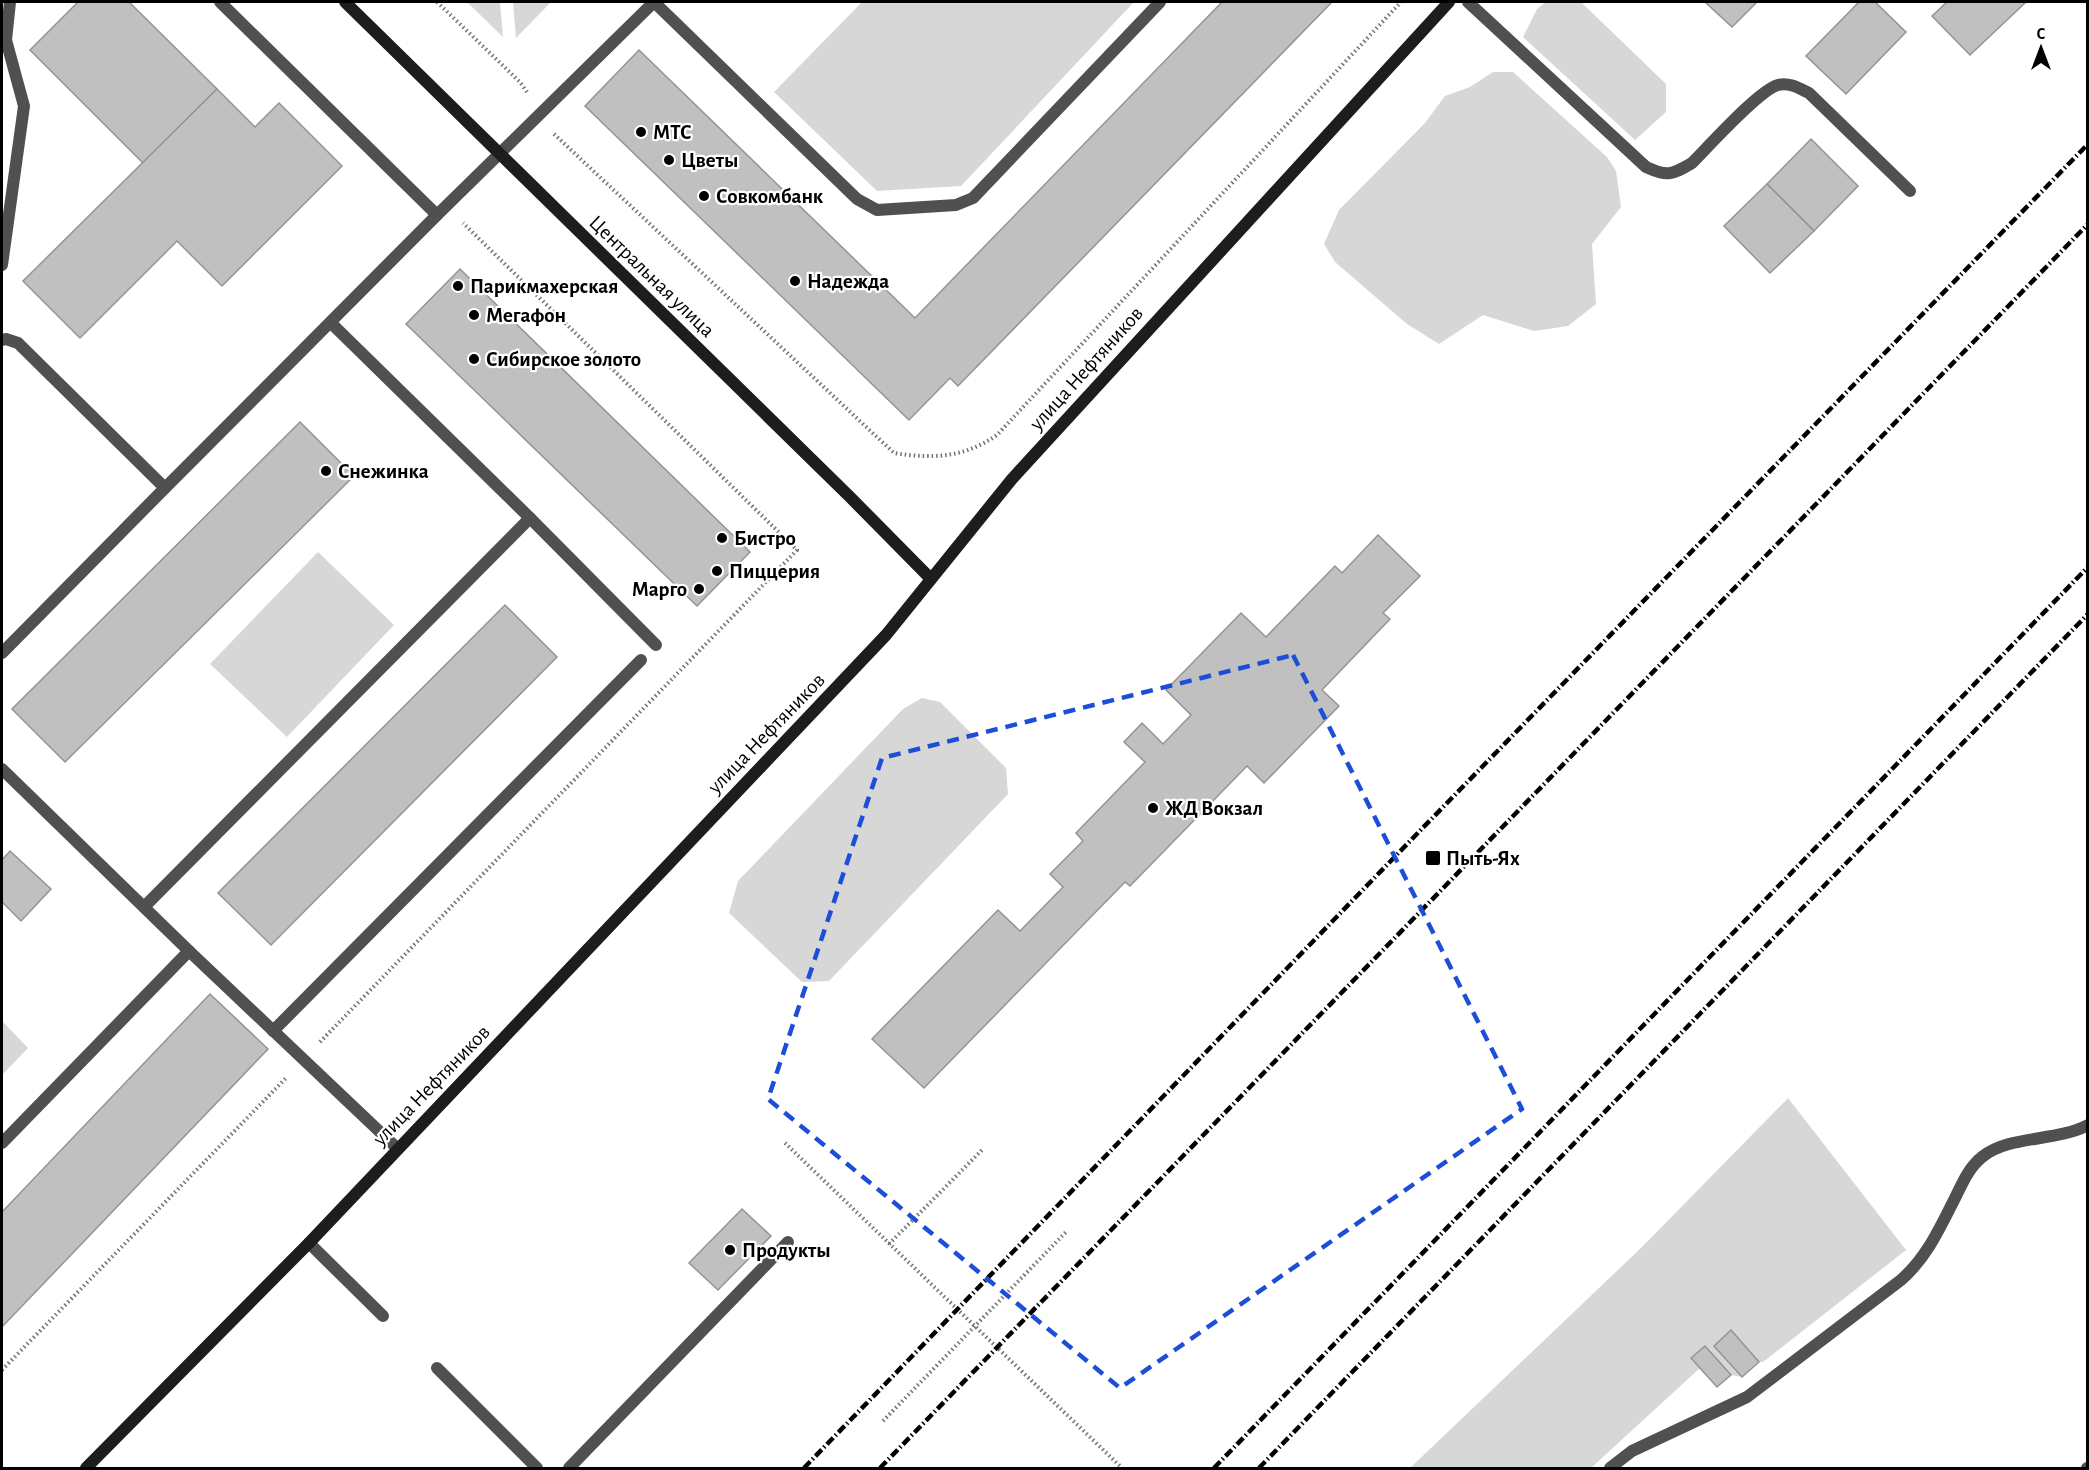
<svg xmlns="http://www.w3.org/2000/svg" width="2089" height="1470" font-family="'Alegreya Sans',sans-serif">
<rect width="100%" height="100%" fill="#fff"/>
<g fill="#d7d7d7">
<path d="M467 2H500L503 37Z"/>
<path d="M513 2H551L516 38Z"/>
<path d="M862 2H1134L961 186 877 191 774 92Z"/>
<path d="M1546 2H1581L1666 84V112L1635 140 1523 37 1537 9Z"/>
<path d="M1493 72H1513L1607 157 1616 171 1621 207 1592 244 1596 304 1568 326 1534 331 1483 315 1439 344 1407 324 1335 262 1324 244 1339 210 1425 123 1445 96 1470 87Z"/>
<path d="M318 552 394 625 287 737 210 664Z"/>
<path d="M922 698 940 702 1006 768 1008 794 829 981 802 982 729 913 738 881 903 709Z"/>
<path d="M2 1021 28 1048 2 1075Z"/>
<path d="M1788 1098 1906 1250 1763 1362H1759L1730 1331 1714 1346 1742 1377 1731 1375 1705 1346 1692 1358 1700 1368 1591 1468H1410L1642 1247Z"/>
</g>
<g fill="#c0c0c0" stroke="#949494" stroke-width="1.5">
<path d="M78 2H129L217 89 143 163 30 50Z"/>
<path d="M1222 2H1332L958 386 950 378 909 420 585 106 639 50 915 318Z"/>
<path d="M1705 2H1757L1732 27Z"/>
<path d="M1859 2H1875L1906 32 1846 94 1806 56Z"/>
<path d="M1947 2H2026L1970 55 1932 16Z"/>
<path d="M217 89 255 127 279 103 342 166 222 286 177 241 80 338 23 281Z"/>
<path d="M1811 139 1858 186 1814 231 1767 184Z"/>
<path d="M1767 184 1814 231 1770 273 1724 226Z"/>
<path d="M460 269 750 552 697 606 406 324Z"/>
<path d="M300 422 354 476 65 762 12 709Z"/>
<path d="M1378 535 1420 576 1383 613 1390 619 1322 690 1339 706 1264 783 1247 766 1130 886 1125 882 924 1088 872 1039 998 910 1020 931 1063 887 1050 874 1083 841 1076 833 1145 762 1124 742 1142 723 1163 744 1191 715 1166 690 1241 613 1266 637 1335 566 1342 573Z"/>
<path d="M505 605 557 657 271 945 218 893Z"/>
<path d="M10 851 51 889 21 921 2 902V860Z"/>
<path d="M210 994 268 1049 2 1327V1212Z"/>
<path d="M742 1209 771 1236 718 1290 689 1263Z"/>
<path d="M1731 1330 1759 1362 1742 1377 1714 1346Z"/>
<path d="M1705 1346 1731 1375 1717 1387 1691 1358Z"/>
</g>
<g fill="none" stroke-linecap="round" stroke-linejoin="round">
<g stroke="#727272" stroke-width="4" stroke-dasharray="1.5 3" stroke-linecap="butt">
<path d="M437 2 520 82 527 92"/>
<path d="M554 134 894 453C932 459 964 458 997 435L1401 2"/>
<path d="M320 1042 797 550 463 223"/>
<path d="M785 1143 1122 1468"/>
<path d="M889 1244 983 1149"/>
<path d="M2 1370 286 1078"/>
<path d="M883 1421 1066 1232"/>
</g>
<g stroke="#505050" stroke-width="12">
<path d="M220 2 437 215 654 2"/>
<path d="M654 2 857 199 877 210 956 205 973 198 1160 2"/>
<path d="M1468 2 1646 167C1668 177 1671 175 1692 163 1709 146 1759 90 1778 85 1789 82 1799 88 1809 93L1910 191"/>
<path d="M2 265 24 106 6 40 10 2"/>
<path d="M331 323 530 518 656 645"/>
<path d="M2 340 6 339 18 343 165 488 437 215"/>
<path d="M2 653 165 488"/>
<path d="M2 769 189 951 398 1149"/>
<path d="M144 907 530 518"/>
<path d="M273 1031 641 660"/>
<path d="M2 1143 189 951"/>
<path d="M309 1243 383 1316"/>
<path d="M437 1368 537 1468"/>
<path d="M569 1468 788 1242"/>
<path d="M1610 1468 1632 1451 1747 1397 1901 1280C1925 1259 1938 1232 1952 1204 1961 1187 1967 1169 1982 1157 2009 1135 2056 1142 2088 1125"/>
</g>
<path stroke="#505050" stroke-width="12" d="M2087 1468H2088"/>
<g stroke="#1d1d1d" stroke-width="12">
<path d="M345 2 850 497 931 579"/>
<path d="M86 1468 309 1243 886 635 1012 479 1449 2"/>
</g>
<g stroke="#000" stroke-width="4.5" stroke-dasharray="9 3 1.5 3" stroke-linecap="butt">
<path d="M804 1468 1411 840 2088 144"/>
<path d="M880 1468 2088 224"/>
<path d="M1214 1468 2088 567"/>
<path d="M1259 1468 2088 614"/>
</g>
</g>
<path fill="none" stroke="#1d4ed8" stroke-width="4.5" stroke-dasharray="12 8" stroke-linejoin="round" d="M1293 655 1522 1109 1120 1388 768 1099 882 758Z"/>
<g fill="#000" stroke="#fff" stroke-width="2">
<circle cx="641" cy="132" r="6"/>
<circle cx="669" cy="160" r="6"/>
<circle cx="704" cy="196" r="6"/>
<circle cx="795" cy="281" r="6"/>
<circle cx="458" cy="286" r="6"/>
<circle cx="474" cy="315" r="6"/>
<circle cx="474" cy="359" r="6"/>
<circle cx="326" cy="471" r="6"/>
<circle cx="722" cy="538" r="6"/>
<circle cx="717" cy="571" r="6"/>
<circle cx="699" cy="589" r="6"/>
<circle cx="1153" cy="808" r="6"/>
<rect x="1425" y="850" width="16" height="16" rx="3"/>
<circle cx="730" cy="1250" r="6"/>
</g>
<g text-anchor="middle" stroke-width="4.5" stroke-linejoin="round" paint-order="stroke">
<g font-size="21" font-weight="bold" fill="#000" stroke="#fff" text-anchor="start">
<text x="653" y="139">МТС</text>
<text x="681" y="167">Цветы</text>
<text x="716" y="203">Совкомбанк</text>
<text x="807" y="288">Надежда</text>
<text x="470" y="293">Парикмахерская</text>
<text x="486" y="322">Мегафон</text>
<text x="486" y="366">Сибирское золото</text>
<text x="338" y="478">Снежинка</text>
<text x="734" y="545">Бистро</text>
<text x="729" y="578">Пиццерия</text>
<text x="687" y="596" text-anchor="end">Марго</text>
<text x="1165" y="815">ЖД Вокзал</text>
<text x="1446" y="865">Пыть-Ях</text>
<text x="742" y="1257">Продукты</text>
</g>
<g font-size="21" fill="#000" stroke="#fff">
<text transform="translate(652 276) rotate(44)" y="7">Центральная улица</text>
<text transform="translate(1086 368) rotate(-48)" y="7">улица Нефтяников</text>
<text transform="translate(766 733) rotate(-46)" y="7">улица Нефтяников</text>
<text transform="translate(431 1085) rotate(-46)" y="7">улица Нефтяников</text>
</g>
</g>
<rect width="2089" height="1470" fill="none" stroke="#000000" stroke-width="6"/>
<g transform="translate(2041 48)" stroke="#ffffff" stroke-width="4.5" paint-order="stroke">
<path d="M0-4.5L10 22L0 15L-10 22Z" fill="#000000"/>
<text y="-9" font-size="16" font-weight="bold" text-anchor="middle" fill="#000000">С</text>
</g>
</svg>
